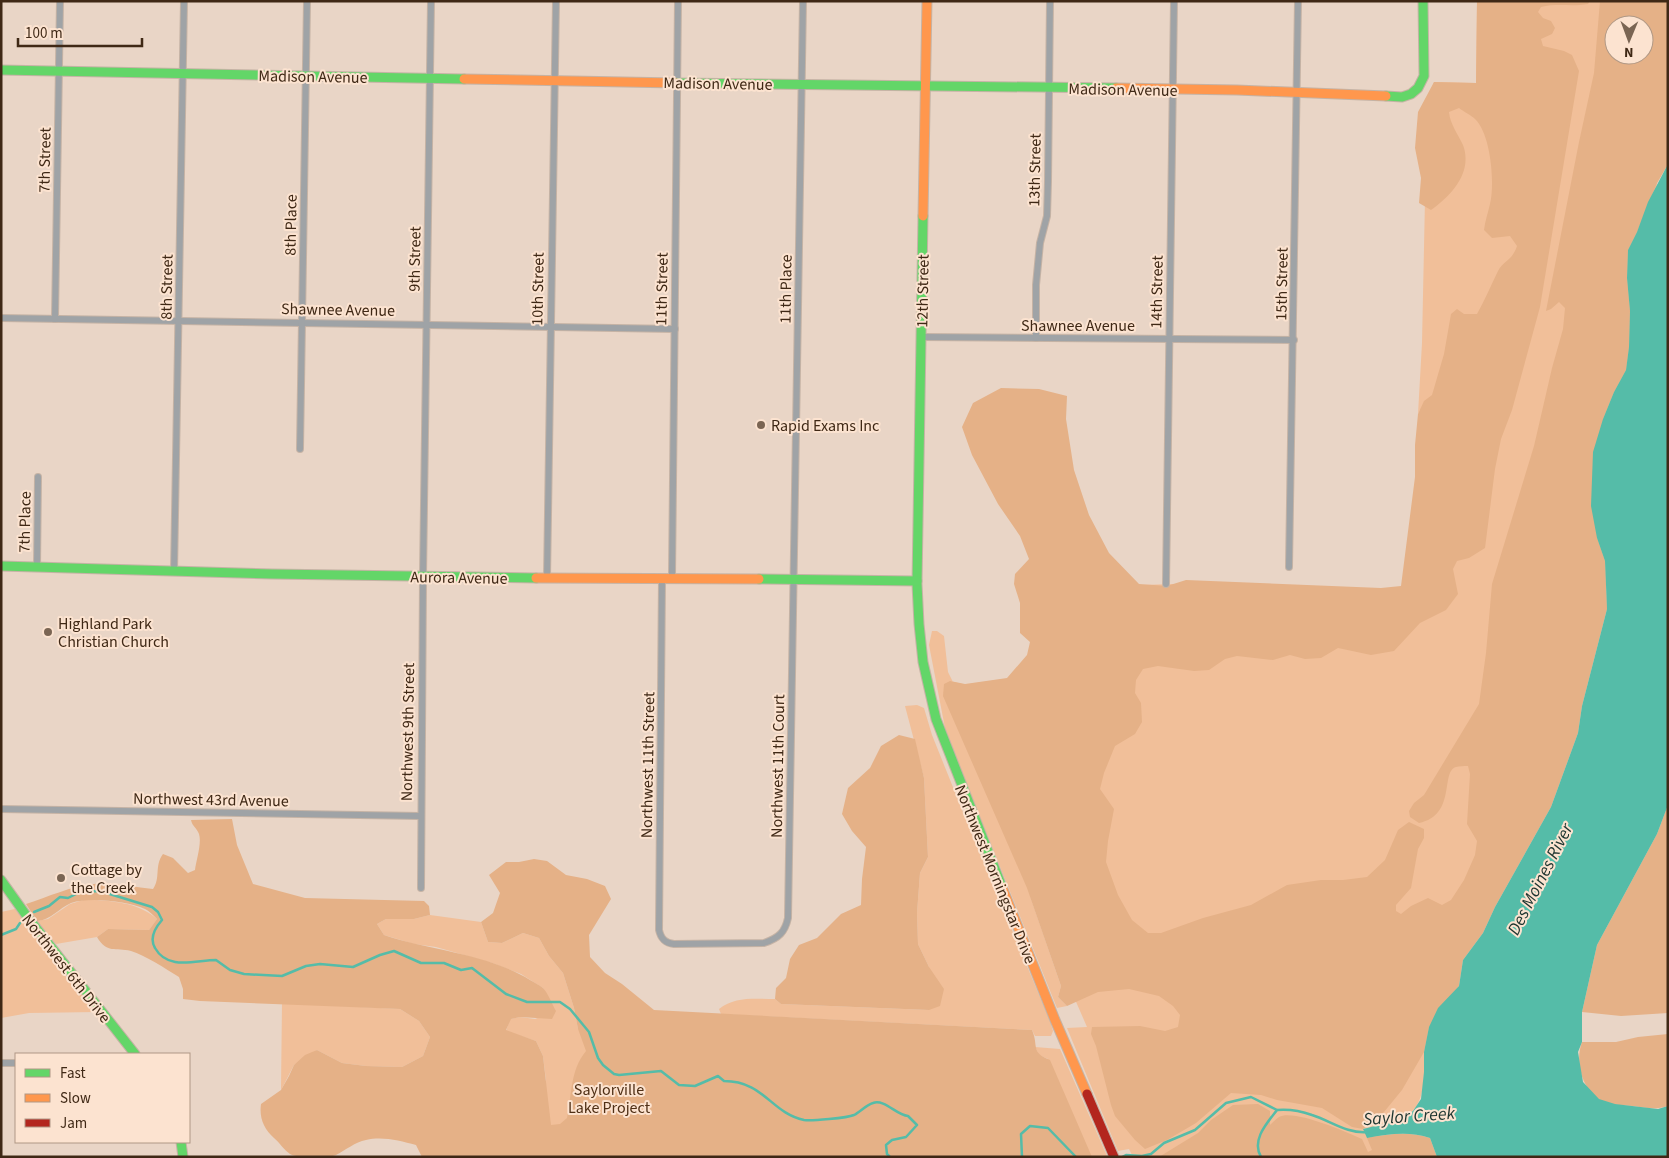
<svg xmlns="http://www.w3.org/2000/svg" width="1669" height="1158" font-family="'Source Sans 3',sans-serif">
<rect width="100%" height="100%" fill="#e9d5c6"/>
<g fill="#f1bf99" fill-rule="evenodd">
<path d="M1477 1H1668V164L1657 183 1606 586 1607 609 1424 1052C1424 1078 1427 1110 1398 1121 1387 1125 1375 1126 1363 1129L1437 1157H1133L1129 1149 1118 1151 1067 1028 1087 1027 1030 896 1061 986 1058 997 1067 1006 1057 1008 961 770 945 728 929 645 932 631H937L944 636 948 672 953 682 950 681 1105 718 1109 586 1174 584 1416 592 1420 410 1418 414 1422 343 1427 104 1434 82 1476 83ZM1614 25H1644V55H1614Z"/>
<path d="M917 705 924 708 932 735 973 837 1050 1021 1053 1031 1051 1036H1035L1032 1030 721 1014 719 1009C735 996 755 999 775 999L781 1004 929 1010V967L918 944 917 913 920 873 928 857 924 778 905 706Z"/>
<path d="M87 899C113 902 136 901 157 919L149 930 108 929 97 937 56 944 37 921 48 919 70 904Z"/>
<path d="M15 909 60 970 97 1012 29 1013 1 1018V912Z"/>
<path d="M430 915 481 922 488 942 502 943 523 933 539 938 549 956 563 973 574 1008 578 1029 1048 1059 1039 1055 1035 1047 1060 1049 1107 1156 515 1157 546 1080 543 1056 536 1041 506 1031 510 1019 520 1017 535 1019 555 1011 543 988 521 974 492 963 436 947 414 944 384 935 377 924 386 919H414Z"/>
<path d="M282 1003 400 1009 419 1021 430 1037 423 1056 402 1067 366 1066 342 1063 317 1050 294 1065 281 1090Z"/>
</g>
<g fill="#e5b187" fill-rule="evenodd">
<path d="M1477 1H1590L1588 4C1572 7 1557 3 1541 7L1538 12 1543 18 1551 21 1555 28 1552 34 1541 39 1543 46 1564 51 1572 55 1579 71 1540 307 1512 410 1501 439 1495 469 1485 548 1469 558 1457 561 1453 569 1458 594 1446 610 1420 623 1394 651 1371 655 1338 648 1321 658 1305 659 1290 655 1273 660 1237 656 1225 659 1209 670 1194 671 1158 666 1143 669 1136 680 1135 693 1141 703 1142 722 1135 734 1115 746 1104 773 1100 789 1114 809 1108 841 1106 862 1118 895 1132 920 1148 933H1161L1203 918 1251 905 1287 885 1321 880H1343L1367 877 1385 860 1398 830 1409 822 1424 829V838L1418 849 1411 888 1396 905V911L1401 914 1411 906 1428 898 1442 905 1451 900 1464 880 1475 855 1477 841 1467 824 1470 774 1468 766C1464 766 1459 766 1456 767 1440 772 1457 815 1419 823L1410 817 1409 811 1414 803 1424 795 1479 704 1486 653 1492 584 1534 446 1552 368 1563 329 1565 308 1559 302 1551 309 1546 311 1579 142 1594 73 1600 1H1668V164L1657 183 1637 232 1628 250 1627 278 1630 311 1629 347 1626 370 1614 392 1603 419 1597 538 1605 561 1607 609 1582 706 1578 733 1551 807 1495 907 1483 933 1463 960 1459 986 1429 1027 1424 1052 1402 1090 1384 1112 1363 1129 1352 1127 1322 1108 1277 1100 1261 1095 1231 1093 1196 1123 1167 1140 1145 1149 1135 1140 1115 1116 1111 1105 1096 1046 1091 1034 1092 1027 1140 1026 1165 1031 1178 1027 1180 1015 1173 1006 1159 996 1129 989 1098 992 1067 1006 1058 997 1061 986 1027 888 943 696 944 684 950 681 965 684 1007 678 1027 655 1030 642 1020 633V603L1014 584 1015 574 1029 559 1020 536 998 504 972 455 962 427 973 403 1001 388 1039 389 1067 396 1066 419 1074 470 1089 515 1109 553 1139 584 1167 586 1186 580 1381 588 1401 586 1415 477V445L1418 414 1424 401 1432 395 1444 354 1451 314 1457 309 1464 314H1477C1485 300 1491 285 1498 271 1504 260 1512 261 1517 246L1510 236 1492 238 1484 230C1485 221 1488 213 1490 204 1495 184 1491 134 1475 119 1471 115 1464 112 1459 108L1449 112C1450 124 1458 134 1463 145 1473 172 1452 195 1431 210L1419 203 1421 178 1415 148 1418 112 1434 82 1476 83ZM1614 25H1644V55H1614Z"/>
<path d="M899 735 915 739 924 778 928 857 920 873 917 913 918 944 929 967 944 989 940 1006 929 1010 781 1004 775 999 776 988 786 978 790 959 799 945 817 938 841 914 861 905 862 879 866 847 852 831 842 814 848 788 870 768 881 746Z"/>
<path d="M1668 805V1013L1621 1016 1582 1012 1597 945 1657 834Z"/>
<path d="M232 819 237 845 253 884 305 898 424 901 429 906 430 915 414 919H386L377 924 384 935C431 951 486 953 530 980 534 982 539 985 543 988 548 993 552 1004 556 1011L552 1019 520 1017 511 1019 506 1030 536 1041 543 1056 551 1125 560 1124 567 1118C572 1095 570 1070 586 1051L578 1029 574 1008 563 973 549 956 539 938 523 933 502 943 488 942 481 922 493 913 500 893 489 875 506 862H519L534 859 547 861 566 875 587 879 605 886 611 899 589 935 590 957 605 973 622 984 654 1010 1032 1030C1039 1046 1030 1052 1050 1060L1092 1157H422L416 1145C400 1141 383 1136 366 1140 355 1142 346 1150 336 1155 329 1158 296 1158 290 1154 284 1150 280 1143 274 1138 264 1129 259 1118 261 1104L281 1090 289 1076 294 1065 305 1055 317 1050 342 1063 366 1066 402 1067 423 1056 430 1037 419 1021 400 1009 200 1001 183 999V989L179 977C166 969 145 955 131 951 115 947 107 954 97 937L108 929 149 930 157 919C153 915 149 911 145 909 127 901 90 897 71 903 59 908 51 920 37 921L26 904C48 897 71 886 94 884 113 882 133 887 153 889 161 878 154 866 163 854L173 858 188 873 195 870C196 861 202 843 199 834 197 828 192 826 191 820Z"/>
<path d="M1668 1034V1106C1656 1110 1645 1108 1633 1106 1622 1105 1607 1105 1598 1099 1581 1086 1575 1061 1582 1042H1616L1638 1037Z"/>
<path d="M1258 1104 1270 1111V1125C1272 1123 1276 1119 1279 1117 1294 1109 1346 1132 1362 1139L1368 1152 1372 1150 1367 1138C1389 1134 1409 1131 1430 1138L1437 1157H1159L1198 1133 1211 1120 1233 1105Z"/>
</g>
<path fill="#55bca8" d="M1668 164V805L1657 834 1597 945 1582 1012V1042L1578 1052 1583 1082 1599 1099 1615 1104 1658 1109 1668 1106V1157H1437L1430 1138C1409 1131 1389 1134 1367 1138L1363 1129 1399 1120 1413 1111 1421 1099 1424 1072V1052L1429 1027 1438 1008 1459 986 1463 960 1483 933 1495 907 1551 807 1578 733 1582 706 1607 609 1605 561 1597 538 1591 506 1593 452 1603 419 1614 392 1626 370 1629 347 1630 311 1627 278 1628 250 1637 232 1648 202Z"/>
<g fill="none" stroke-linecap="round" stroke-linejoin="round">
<g stroke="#55bca8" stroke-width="2.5">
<path d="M34 912 49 906 60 897 68 898 80 892 100 891 152 907 158 912 162 920C155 928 149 938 155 948 168 971 196 960 216 960L230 970 244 974 282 976 306 966 320 964 353 967 380 955 394 951 421 963H444L461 970 472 968 506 994 527 1002H560L570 1009 589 1032 598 1058 603 1065 614 1074 619 1075 661 1071 679 1085 695 1086 718 1076 724 1081C764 1081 771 1113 804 1120 811 1121 847 1118 854 1115 860 1112 866 1105 873 1103 885 1099 896 1115 908 1116L917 1125 906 1137 892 1140 886 1145 887 1154 890 1157"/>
<path d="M1 935 16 929 20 923"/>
<path d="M1022 1157 1021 1134 1030 1126 1048 1128 1076 1157"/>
<path d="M1122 1157 1126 1155 1142 1156 1151 1154 1164 1143 1195 1130 1226 1103 1251 1097 1277 1110"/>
<path d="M1261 1157C1251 1140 1267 1123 1277 1110 1289 1109 1301 1111 1312 1115 1331 1121 1347 1134 1368 1132"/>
</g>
<g stroke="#c5b3a5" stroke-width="8">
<g id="street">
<path d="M1 318 675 329"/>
<path d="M55 319 60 1"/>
<path d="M921 337 1294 340"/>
<path d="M1036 338V285L1040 243 1047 216 1048 181 1050 1"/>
<path d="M300 449 307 1"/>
<path d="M1289 567 1298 1"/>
<path d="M37 568 38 477"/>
<path d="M174 572 184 1"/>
<path d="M672 577 678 1"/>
<path d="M547 578 556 1"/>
<path d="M662 578 659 930C661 939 665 943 674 944L764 943C779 938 785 932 788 918L803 1"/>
<path d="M1166 584 1174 1"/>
<path d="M1 809 420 816"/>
<path d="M421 888 423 577 431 1"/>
<path d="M1 1063H16"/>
</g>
</g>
<g stroke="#c5b3a5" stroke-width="11">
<g id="fast">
<path d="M1 70 464 79"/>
<path d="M676 83 1116 88"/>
<path d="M1386 96 1402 97 1411 94 1418 88 1424 76 1423 1"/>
<path d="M923 216 917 584 919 624 923 662 936 719 1002 887"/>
<path d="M1 566 272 574 536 578"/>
<path d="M759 579 917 581"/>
<path d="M1 880 26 915 135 1054"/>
<path d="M181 1142 183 1157"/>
</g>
</g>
<g stroke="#c5b3a5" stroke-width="11">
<g id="slow">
<path d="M464 79 676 83"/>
<path d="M1116 88 1237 90 1386 96"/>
<path d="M923 216 927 1"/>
<path d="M536 578 759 579"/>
<path d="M1002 887 1055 1020 1087 1094"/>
</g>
</g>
<g stroke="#c5b3a5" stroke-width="11">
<path id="jam" d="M1087 1094 1114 1157"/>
</g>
<use href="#street" stroke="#9fa3a6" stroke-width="6"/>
<use href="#fast" stroke="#63d668" stroke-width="9"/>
<use href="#slow" stroke="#ff974d" stroke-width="9"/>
<use href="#jam" stroke="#b3261e" stroke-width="9"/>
</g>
<g fill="#7a6553" stroke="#fce3d0" stroke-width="2">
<circle cx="761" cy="425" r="5"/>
<circle cx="48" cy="632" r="5"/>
<circle cx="61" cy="878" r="5"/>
</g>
<g text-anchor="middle" stroke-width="4" stroke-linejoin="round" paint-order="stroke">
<g font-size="16" fill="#3f2815" stroke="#fce3d0">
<text transform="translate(313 76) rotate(1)" y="6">Madison Avenue</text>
<text transform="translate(718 83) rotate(1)" y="6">Madison Avenue</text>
<text transform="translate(1123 89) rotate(1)" y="6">Madison Avenue</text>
<text transform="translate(44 160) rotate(-89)" y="6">7th Street</text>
<text transform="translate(1034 170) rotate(-89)" y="6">13th Street</text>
<text transform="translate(290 225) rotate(-89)" y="6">8th Place</text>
<text transform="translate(414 259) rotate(-89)" y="6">9th Street</text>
<text transform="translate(1281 284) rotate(-89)" y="6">15th Street</text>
<text transform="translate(166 287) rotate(-89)" y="6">8th Street</text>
<text transform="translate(537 289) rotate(-89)" y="6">10th Street</text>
<text transform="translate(661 289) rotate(-89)" y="6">11th Street</text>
<text transform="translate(785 289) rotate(-89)" y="6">11th Place</text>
<text transform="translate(922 291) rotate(-89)" y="6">12th Street</text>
<text transform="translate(1156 292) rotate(-89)" y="6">14th Street</text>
<text transform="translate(338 309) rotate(1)" y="6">Shawnee Avenue</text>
<text x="1078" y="331">Shawnee Avenue</text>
<text transform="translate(24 522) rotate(-89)" y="6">7th Place</text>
<text transform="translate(459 577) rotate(1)" y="6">Aurora Avenue</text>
<text transform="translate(407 732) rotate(-89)" y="6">Northwest 9th Street</text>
<text transform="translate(647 765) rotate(-89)" y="6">Northwest 11th Street</text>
<text transform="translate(777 766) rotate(-89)" y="6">Northwest 11th Court</text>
<text transform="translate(211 799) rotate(1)" y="6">Northwest 43rd Avenue</text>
<text transform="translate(996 874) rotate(68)" y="6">Northwest Morningstar Drive</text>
<text transform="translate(67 968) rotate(52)" y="6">Northwest 6th Drive</text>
</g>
<g font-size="16" fill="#3f2815" stroke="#fce3d0" text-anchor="start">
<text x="771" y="431">Rapid Exams Inc</text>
<text x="58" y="629">Highland Park<tspan x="58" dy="18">Christian Church</tspan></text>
<text x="71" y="875">Cottage by<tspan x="71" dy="18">the Creek</tspan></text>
</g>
<g font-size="16" fill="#4f2f15" stroke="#fce3d0">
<text x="609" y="1095">Saylorville<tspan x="609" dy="18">Lake Project</tspan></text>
</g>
<g font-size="18" font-style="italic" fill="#1e3530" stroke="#fce3d0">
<text transform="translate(1540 879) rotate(-63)" y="6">Des Moines River</text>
<text transform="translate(1409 1116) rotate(-4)" y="6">Saylor Creek</text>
</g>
</g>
<rect width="1669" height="1158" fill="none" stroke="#3f2815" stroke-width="5"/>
<rect x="15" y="1053" width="175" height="90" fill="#fce3d0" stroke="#b09885"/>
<rect x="25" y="1069" width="25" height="8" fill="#63d668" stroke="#b09885"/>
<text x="60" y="1078" font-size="15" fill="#3f2815">Fast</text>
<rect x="25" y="1094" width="25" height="8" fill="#ff974d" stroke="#b09885"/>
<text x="60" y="1103" font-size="15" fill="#3f2815">Slow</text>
<rect x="25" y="1119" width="25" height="8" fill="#b3261e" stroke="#b09885"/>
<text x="60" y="1128" font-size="15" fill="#3f2815">Jam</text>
<g transform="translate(1629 40) rotate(181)"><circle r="24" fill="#fce3d0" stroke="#b09885"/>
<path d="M0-4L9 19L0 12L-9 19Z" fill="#7a6553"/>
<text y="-8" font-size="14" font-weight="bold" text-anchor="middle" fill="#3f2815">N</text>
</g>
<path d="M18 38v8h124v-8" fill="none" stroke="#3f2815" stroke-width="2.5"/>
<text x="25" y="38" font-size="15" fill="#3f2815" stroke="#fce3d0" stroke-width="4" paint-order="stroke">100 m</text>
</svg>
